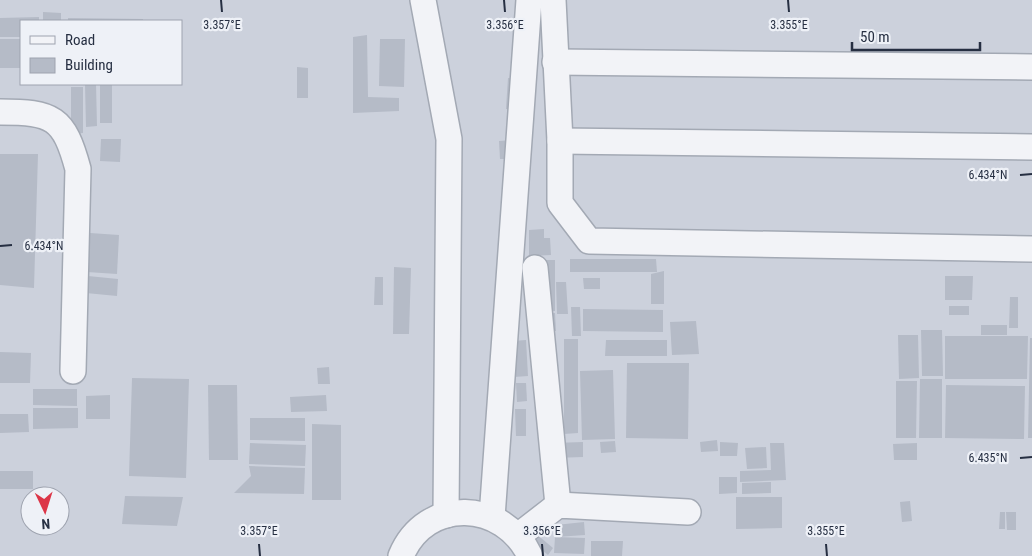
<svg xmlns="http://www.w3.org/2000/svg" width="1032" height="556" font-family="'Roboto Condensed',sans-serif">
<rect width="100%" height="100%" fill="#dee2ea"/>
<path fill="#ccd1dc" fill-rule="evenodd" d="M0 0H1032V556H0ZM21 21H181V84H21ZM30 496H60V526H30Z"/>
<g fill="#b5bbc7">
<path d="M43 12 61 13V21H43Z"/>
<path d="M39 17V21H21V37H0V18Z"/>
<path d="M68 18 143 19V21H68Z"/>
<path d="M367 35 368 97 399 98V111L353 113V37Z"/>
<rect x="0" y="39" width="21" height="29"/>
<path d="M380 39H405L404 87 379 86Z"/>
<path d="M297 67 308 68V98H297Z"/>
<path d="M508 78 524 79 522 109H506Z"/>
<path d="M85 84H96L97 126 86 127Z"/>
<rect x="100" y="84" width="12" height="39"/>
<path d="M71 87H83V133L71 134Z"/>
<path d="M101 139H121L120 162 100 161Z"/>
<path d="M513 140V159H500L499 141Z"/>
<path d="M0 154H38L34 288 0 285Z"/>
<path d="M544 229V238H550L551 255 529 256V230Z"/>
<path d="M90 233 119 235 117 274 87 272Z"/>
<path d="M570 259H656L657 272H570Z"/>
<rect x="543" y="260" width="12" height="51"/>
<path d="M394 267 411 268 409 334H393Z"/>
<path d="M664 271V304H651V274Z"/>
<path d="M88 276 118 279 117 296 86 293Z"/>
<path d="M945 276H973L972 300H945Z"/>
<path d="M375 277H383V305H374Z"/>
<path d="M583 278H600V289H584Z"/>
<path d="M556 282H566L568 314H557Z"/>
<path d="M1010 297H1018V328H1009Z"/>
<rect x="949" y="306" width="20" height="9"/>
<path d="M571 307H580L581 336H572Z"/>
<path d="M583 309 663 310V332L583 331Z"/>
<path d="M555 313 556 331H544L543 314Z"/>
<path d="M696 321 699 354 672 355 670 322Z"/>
<rect x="981" y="325" width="26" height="10"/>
<path d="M921 330H942L943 376H922Z"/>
<path d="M898 335H918L919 378 899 379Z"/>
<path d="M945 336H1028L1027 379H945Z"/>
<path d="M1030 338H1032V438H1028Z"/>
<path d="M564 339H578V433L564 434Z"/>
<path d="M526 340 528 376 514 377 513 341Z"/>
<path d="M606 340H667V356H605Z"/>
<path d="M0 352 31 353 30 383H0Z"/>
<path d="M627 363H689L688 439 626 438Z"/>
<path d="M329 367 330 384H318L317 368Z"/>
<path d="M613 370 615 439 582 440 580 371Z"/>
<path d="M132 378 189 379 186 478 129 476Z"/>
<path d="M920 379H942V438H919Z"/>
<path d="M896 381H917L916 438H896Z"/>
<path d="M516 383H526L527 401 517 402Z"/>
<path d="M208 385H237L238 460H209Z"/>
<path d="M946 385 1025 386 1024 439 945 438Z"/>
<path d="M33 389H77V406L33 405Z"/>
<path d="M110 395V419H86V396Z"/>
<path d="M326 395 327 411 291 412 290 397Z"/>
<path d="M33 408H78V428L33 429Z"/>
<path d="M515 409H526V436H516Z"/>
<path d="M0 414H28L29 432 0 433Z"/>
<path d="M250 418H305V441L250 440Z"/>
<path d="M312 424 341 425V500H312Z"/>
<path d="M717 440 718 451 701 452 700 442Z"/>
<path d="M615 441 616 452 601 453 600 442Z"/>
<path d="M583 442V457L554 458V443Z"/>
<path d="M720 442 738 443 737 456H720Z"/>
<path d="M250 443 306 445 305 466 249 464Z"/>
<path d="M770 443H784L786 480 740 482V471L771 470Z"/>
<path d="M917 443V460H894L893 444Z"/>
<path d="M766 447 767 468 747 469 745 448Z"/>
<path d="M249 466 305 468 304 494 234 493 251 476Z"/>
<rect x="0" y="471" width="33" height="18"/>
<path d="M719 477H737V493L719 494Z"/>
<path d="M771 482V493L742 494V483Z"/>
<path d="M125 496 183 497 177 526 122 524Z"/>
<path d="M736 497H782V528L736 529Z"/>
<path d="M910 501 912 521 902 522 900 502Z"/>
<path d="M1000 512H1005V529H999Z"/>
<path d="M1006 512H1016V530H1007Z"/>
<path d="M584 522 585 535 556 537V525Z"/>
<path d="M535 533 553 548 548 555 530 540Z"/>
<path d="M555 537 585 538 584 554 554 553Z"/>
<path d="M591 541H623L622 556H591Z"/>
</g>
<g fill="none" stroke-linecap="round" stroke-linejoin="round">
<g stroke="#a3a9b4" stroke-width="28">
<g id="minor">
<path d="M423 0 449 139 446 515"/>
<path d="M553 0 560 141V203L589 241 1032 249"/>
<path d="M555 62 1032 67"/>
<path d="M0 112C53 112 64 117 78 169L73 371"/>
<path d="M560 141 1032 147"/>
<path d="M535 268 558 505"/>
<path d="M492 517 529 0"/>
<path d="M518 536 558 505 688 512"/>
<path d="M401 556C426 496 504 500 530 556"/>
</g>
</g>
<use href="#minor" stroke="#f2f3f7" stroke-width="25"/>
</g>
<path fill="none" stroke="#262f42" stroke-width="2" d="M221 0 222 12M504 0 505 12M788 0 789 12M1020 175 1032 174M0 246 12 245M1020 458 1032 457M259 544 260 556M542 544 543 556M826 544 827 556"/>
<g font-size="12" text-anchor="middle" fill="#262f42" stroke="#eef1f7" stroke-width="4.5" stroke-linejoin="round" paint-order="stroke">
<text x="222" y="29">3.357°E</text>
<text x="505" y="29">3.356°E</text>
<text x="789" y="29">3.355°E</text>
<text x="988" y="179">6.434°N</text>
<text x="44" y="250">6.434°N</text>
<text x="988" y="462">6.435°N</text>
<text x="259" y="535">3.357°E</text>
<text x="542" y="535">3.356°E</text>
<text x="826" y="535">3.355°E</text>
</g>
<rect x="20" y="20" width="162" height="65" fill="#eef1f7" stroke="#9ea3af"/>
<rect x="30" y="36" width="25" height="8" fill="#f2f3f7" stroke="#9ea3af"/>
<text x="65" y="45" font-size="15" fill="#262f42">Road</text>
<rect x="30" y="58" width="25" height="15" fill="#b5bbc7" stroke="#9ea3af"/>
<text x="65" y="70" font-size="15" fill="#262f42">Building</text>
<g transform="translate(45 511) rotate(176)"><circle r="24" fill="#eef1f7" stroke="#9ea3af"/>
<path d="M0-4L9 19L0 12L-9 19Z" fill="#dc3648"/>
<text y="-8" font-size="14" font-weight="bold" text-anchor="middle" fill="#262f42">N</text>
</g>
<path d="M852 42v8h128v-8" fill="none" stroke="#262f42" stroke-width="2.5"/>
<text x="860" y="42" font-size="15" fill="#262f42" stroke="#eef1f7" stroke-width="4" paint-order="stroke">50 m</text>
</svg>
